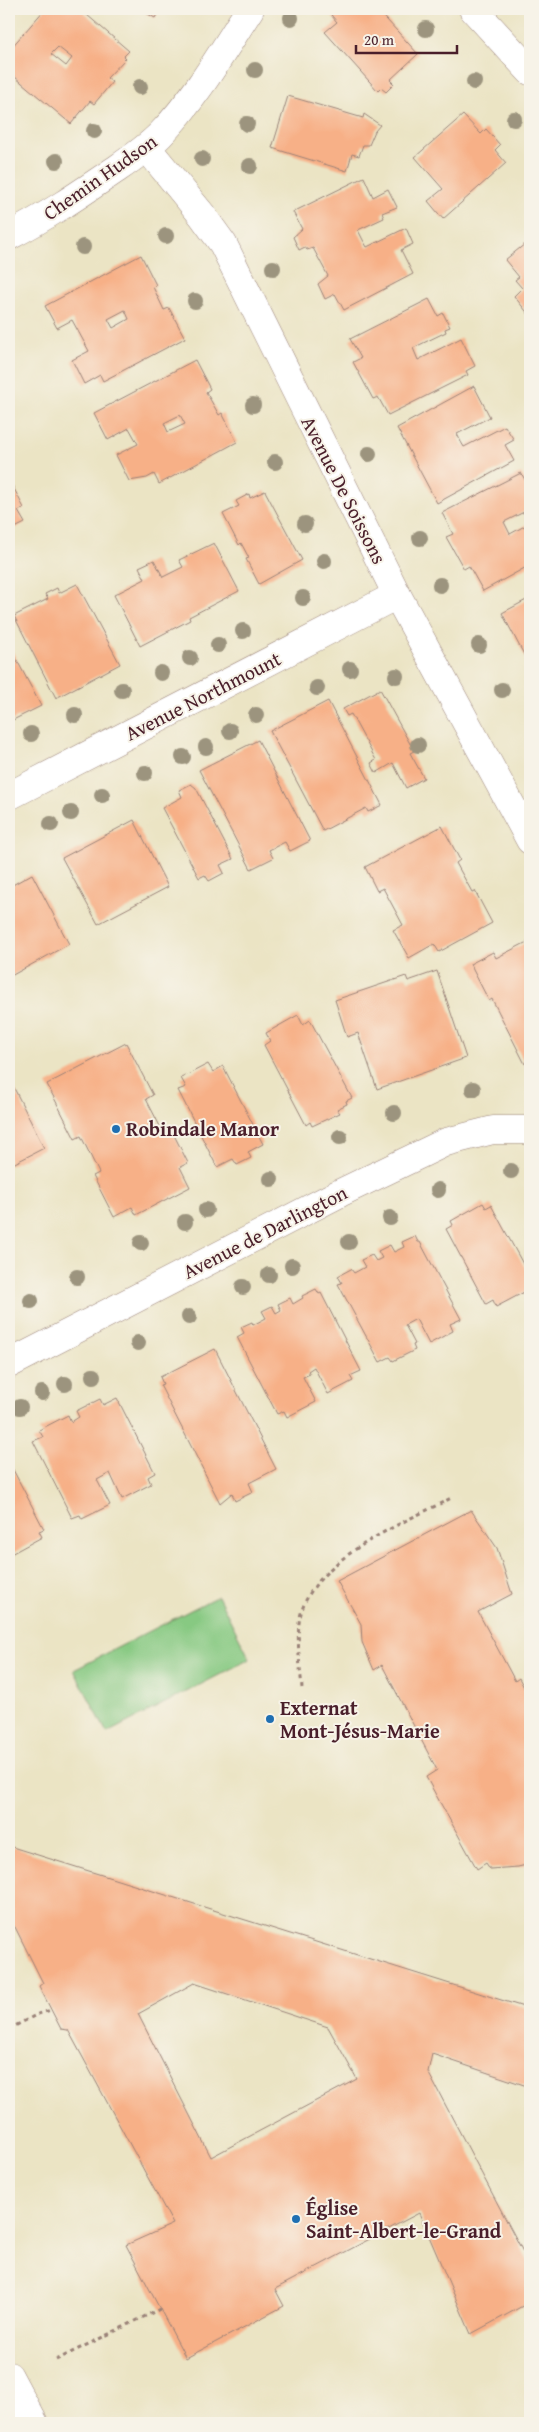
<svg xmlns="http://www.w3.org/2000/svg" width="539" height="2432" font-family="'Gentium Book Plus',serif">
<rect width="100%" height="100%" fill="#f7f3e8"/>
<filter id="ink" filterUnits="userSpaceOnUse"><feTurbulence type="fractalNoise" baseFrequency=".02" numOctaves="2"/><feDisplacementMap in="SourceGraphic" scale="10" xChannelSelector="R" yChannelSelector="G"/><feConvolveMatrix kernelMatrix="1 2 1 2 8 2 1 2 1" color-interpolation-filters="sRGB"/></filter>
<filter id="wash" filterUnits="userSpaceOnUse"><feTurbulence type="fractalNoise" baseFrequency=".0096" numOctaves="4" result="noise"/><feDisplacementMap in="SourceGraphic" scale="20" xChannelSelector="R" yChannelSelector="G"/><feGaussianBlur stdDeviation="1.12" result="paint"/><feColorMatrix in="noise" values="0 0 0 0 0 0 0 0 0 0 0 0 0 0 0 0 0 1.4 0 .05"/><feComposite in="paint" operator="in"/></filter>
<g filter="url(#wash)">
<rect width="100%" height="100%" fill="#ebe4c4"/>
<path fill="#87c982" stroke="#687456" d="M218 1596 250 1659 107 1733 74 1670Z"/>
<g id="blocks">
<g fill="#f7b087" fill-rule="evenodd">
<path d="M45 9H80L129 51 124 56 126 58 107 78 112 82 104 92 94 104 90 101 71 124 9 72V48L10 49ZM58 47 72 58 66 66 51 54Z"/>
<path d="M139 9H160L155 18Z"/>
<path d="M338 9H377L418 54 390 80 394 84 386 92 381 88 378 91 325 32 337 22 331 15Z"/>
<path d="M288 96 363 118 364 114 380 125 375 131 369 145H363L359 156 352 154 347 171 272 148Z"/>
<path d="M463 115 481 134 486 129 500 145 495 150 506 163 443 219 428 201 443 189 415 157Z"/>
<path d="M364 177 373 197 388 189 397 207 382 213 384 218 358 230 363 240 367 247 406 228 413 244 401 250 413 274 344 310 335 294 325 299 318 284 328 276 313 248 307 250 305 247 299 250 293 237 302 229 293 212Z"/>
<path d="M530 240V316L514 296 522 288 515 280 519 277 505 260Z"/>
<path d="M141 255 156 285 153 287 164 310 169 308 185 338 103 381 100 375 84 384 72 360 89 351 72 320 57 328 45 306ZM125 310 129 319 113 328 108 319Z"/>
<path d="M429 299 438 316 443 313 450 327 445 329 446 332 413 348 418 360 461 338 475 366 466 371 468 375 388 415 378 397 373 399 353 362 361 358 350 339Z"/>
<path d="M195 360 210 389 206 392 219 415 222 413 237 442 159 484 154 474 147 478 129 481 116 455 138 444 129 428 108 440 94 413ZM180 415 185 424 168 432 164 423Z"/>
<path d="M474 386 490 417 457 434 461 442 464 447 505 426 514 440 505 445 514 461 437 503 397 428Z"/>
<path d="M521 473 530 488V509L504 522 510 534 530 523V565L483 591 469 566 464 569 446 537 453 534 442 513Z"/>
<path d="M9 479 24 508 18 511 25 523 9 531Z"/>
<path d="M265 491 302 560 259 584 246 559 249 558 241 543 239 545 223 514 239 506 236 501 249 494 250 498Z"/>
<path d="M214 543 239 591 189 617 190 620 140 646 114 595 145 579 139 567 154 560 163 577 183 567 179 560Z"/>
<path d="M77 584 120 664 56 698 14 616 48 599 45 594 57 588 59 593Z"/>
<path d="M530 598V666L502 613Z"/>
<path d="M9 645 41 706 9 722Z"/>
<path d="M380 689 414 751 410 753 424 778 406 788 393 763 376 773 371 763 376 760 351 714 347 716 343 709Z"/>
<path d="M328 701 382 805 368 812 366 808 323 831 270 731Z"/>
<path d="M258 740 310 841 290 851 285 842 269 850 273 858 251 869 199 770Z"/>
<path d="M191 784 196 788 233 859 220 865 224 873 209 881 205 875 199 878 162 808 182 797 179 790Z"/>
<path d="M134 820 168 887 98 924 62 858Z"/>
<path d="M442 826 460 860 456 863 472 892 475 891 492 923 439 952 434 944 409 958 393 930 403 925 383 888 377 891 365 867Z"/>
<path d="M32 874 69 944 9 977V887Z"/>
<path d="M527 942 530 948V1061L525 1064 492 999 489 1001 470 964 493 952 496 958Z"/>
<path d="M437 971 466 1058 377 1089 358 1033 347 1037 335 1000 406 976 408 981Z"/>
<path d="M298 1015 303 1025 310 1020 352 1098 346 1101 347 1104 337 1109 340 1113 312 1126 310 1122 306 1125 264 1045 270 1041 266 1033Z"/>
<path d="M126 1043 153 1095 146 1099 163 1132 170 1127 188 1163 180 1167 190 1187 136 1215 132 1207 114 1217 93 1176 99 1173 81 1136 75 1139 47 1084Z"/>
<path d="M208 1064 213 1072 223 1066 263 1144 248 1152 251 1158 237 1165 233 1159 217 1167 178 1090 186 1087 181 1078Z"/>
<path d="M9 1078 44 1148 9 1166Z"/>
<path d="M483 1203 486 1208 491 1205 530 1277V1289L496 1307 493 1300 486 1304 446 1229 453 1225 451 1221Z"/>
<path d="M415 1236 418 1242H420L461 1319 450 1324 453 1331 429 1344 416 1319 405 1325 415 1344 413 1345 415 1350 393 1361 390 1357 380 1362 338 1284 342 1283 338 1276 351 1269 354 1273 365 1267 361 1260 372 1255 376 1261 382 1258 378 1251 390 1245 394 1252 404 1247 402 1242Z"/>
<path d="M316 1289 319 1294 321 1293 361 1371 350 1376 353 1381 328 1394 314 1367 308 1371 310 1374 303 1377 316 1402 287 1417 284 1411 277 1414 237 1337 244 1333 241 1327 252 1322 253 1325 266 1318 262 1311 272 1306 276 1313 281 1310 278 1304 290 1298 293 1304 303 1298 302 1296Z"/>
<path d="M215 1349 276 1469 249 1483 253 1492 235 1501 232 1493 220 1503 160 1385 163 1384 160 1377Z"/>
<path d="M117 1398 155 1473 148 1477 151 1484 122 1499 110 1473 97 1480 110 1505 82 1519 80 1515 72 1518 33 1441 43 1437 39 1430 68 1415 71 1422 79 1417 76 1411 100 1399 103 1405Z"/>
<path d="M9 1462 44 1529 39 1531 42 1537 9 1555Z"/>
<path d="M471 1510 497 1548 512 1594 478 1612 515 1681 519 1678 530 1699V1864L518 1867 490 1869 486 1863 477 1869 426 1777 437 1770 382 1665 374 1670 362 1642 361 1624 337 1581Z"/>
<path d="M9 1846 530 2009V2087L432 2054 428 2072 530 2265V2302L471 2334 419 2213 275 2289 284 2306 186 2358 126 2245 173 2224 68 2030 61 2029 39 1986 43 1983 15 1927 9 1925ZM194 1983 328 2027 357 2079 211 2157 138 2014Z"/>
</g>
</g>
</g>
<g filter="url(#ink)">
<use href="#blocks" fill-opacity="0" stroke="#9a8278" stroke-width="1"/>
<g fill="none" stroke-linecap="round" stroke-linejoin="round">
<g stroke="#9a8278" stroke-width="29">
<g id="street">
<path d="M473 9 530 71"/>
<path d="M147 148 202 215 223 244 397 595 530 840"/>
<path d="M9 236C46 217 80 194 115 170 131 159 146 149 160 135 196 98 222 52 250 9"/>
<path d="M9 796 397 595"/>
</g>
</g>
<g stroke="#9a8278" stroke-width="29">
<g id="secondary">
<path d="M9 1364 340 1193 446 1142 493 1130H530"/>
<path d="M9 2376 34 2423"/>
</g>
</g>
<g stroke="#9a8278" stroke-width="3" stroke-dasharray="4 4" stroke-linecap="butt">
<path d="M302 1688C300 1667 297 1644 299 1623 307 1560 402 1524 451 1498"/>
<path d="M9 2029 38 2014 51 2010"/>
<path d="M56 2360 160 2309"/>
</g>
<use href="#street" stroke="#fff" stroke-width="28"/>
<use href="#secondary" stroke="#fff" stroke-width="28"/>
</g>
<g fill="#9c947e">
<circle cx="291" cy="18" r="8"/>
<circle cx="426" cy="29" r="8"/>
<circle cx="255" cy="70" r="8"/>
<circle cx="474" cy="82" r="8"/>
<circle cx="140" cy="87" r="8"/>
<circle cx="514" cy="119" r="8"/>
<circle cx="247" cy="124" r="8"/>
<circle cx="94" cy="131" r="8"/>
<circle cx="202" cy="159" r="8"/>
<circle cx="56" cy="161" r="8"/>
<circle cx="250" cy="166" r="8"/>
<circle cx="166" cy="236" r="8"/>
<circle cx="83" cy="247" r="8"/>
<circle cx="273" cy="268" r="8"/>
<circle cx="195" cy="301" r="8"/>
<circle cx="253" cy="405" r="8"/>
<circle cx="369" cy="454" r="8"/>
<circle cx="275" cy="462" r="8"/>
<circle cx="305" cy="524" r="8"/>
<circle cx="420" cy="538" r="8"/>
<circle cx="324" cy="561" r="8"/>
<circle cx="440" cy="585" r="8"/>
<circle cx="303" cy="598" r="8"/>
<circle cx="243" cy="631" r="8"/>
<circle cx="218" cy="645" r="8"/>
<circle cx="479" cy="645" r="8"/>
<circle cx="190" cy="658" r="8"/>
<circle cx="350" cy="669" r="8"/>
<circle cx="161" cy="673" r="8"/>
<circle cx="396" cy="676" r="8"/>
<circle cx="317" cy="688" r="8"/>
<circle cx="122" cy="690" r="8"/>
<circle cx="502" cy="690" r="8"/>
<circle cx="75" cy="715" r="8"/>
<circle cx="256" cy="715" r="8"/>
<circle cx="230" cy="731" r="8"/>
<circle cx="31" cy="734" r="8"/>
<circle cx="418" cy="745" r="8"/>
<circle cx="206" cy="747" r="8"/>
<circle cx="183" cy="757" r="8"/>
<circle cx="145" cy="773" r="8"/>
<circle cx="102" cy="795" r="8"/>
<circle cx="71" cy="813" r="8"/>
<circle cx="51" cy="824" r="8"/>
<circle cx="473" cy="1089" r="8"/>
<circle cx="394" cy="1113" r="8"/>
<circle cx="340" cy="1137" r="8"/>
<circle cx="511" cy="1171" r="8"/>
<circle cx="271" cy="1179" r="8"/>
<circle cx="438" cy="1190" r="8"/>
<circle cx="206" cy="1210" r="8"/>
<circle cx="390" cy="1218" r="8"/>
<circle cx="185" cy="1222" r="8"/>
<circle cx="349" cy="1242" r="8"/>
<circle cx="141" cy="1243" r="8"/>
<circle cx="292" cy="1266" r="8"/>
<circle cx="269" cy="1275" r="8"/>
<circle cx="77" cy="1277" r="8"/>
<circle cx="243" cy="1287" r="8"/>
<circle cx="31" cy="1301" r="8"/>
<circle cx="189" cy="1317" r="8"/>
<circle cx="138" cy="1343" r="8"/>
<circle cx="93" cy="1376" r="8"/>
<circle cx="65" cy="1384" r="8"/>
<circle cx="42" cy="1393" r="8"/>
<circle cx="20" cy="1407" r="8"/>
</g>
</g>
<g fill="#1f6fb2" stroke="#f7f3e8" stroke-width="2">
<circle cx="116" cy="1129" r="5"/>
<circle cx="270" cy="1719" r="5"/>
<circle cx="296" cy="2219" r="5"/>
</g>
<g text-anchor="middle" stroke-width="4" stroke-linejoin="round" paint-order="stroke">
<g font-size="20" fill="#4a1f2b" stroke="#f7f3e8">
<text transform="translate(100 177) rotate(-35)" y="7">Chemin Hudson</text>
<text transform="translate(344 490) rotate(63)" y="7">Avenue De Soissons</text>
<text transform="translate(203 696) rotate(-27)" y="7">Avenue Northmount</text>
<text transform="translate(265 1232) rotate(-27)" y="7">Avenue de Darlington</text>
</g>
<g font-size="20" font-weight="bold" fill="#4a1f2b" stroke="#f7f3e8" text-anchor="start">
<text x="126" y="1136">Robindale Manor</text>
<text x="280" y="1715">Externat<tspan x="280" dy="23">Mont-Jésus-Marie</tspan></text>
<text x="306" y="2215">Église<tspan x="306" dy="23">Saint-Albert-le-Grand</tspan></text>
</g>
</g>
<rect width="539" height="2432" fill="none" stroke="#f7f3e8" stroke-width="30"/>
<path d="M356 45v8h101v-8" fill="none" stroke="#4a1f2b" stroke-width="2.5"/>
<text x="364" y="45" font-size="15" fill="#4a1f2b" stroke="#f7f3e8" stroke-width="4" paint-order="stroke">20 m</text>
</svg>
